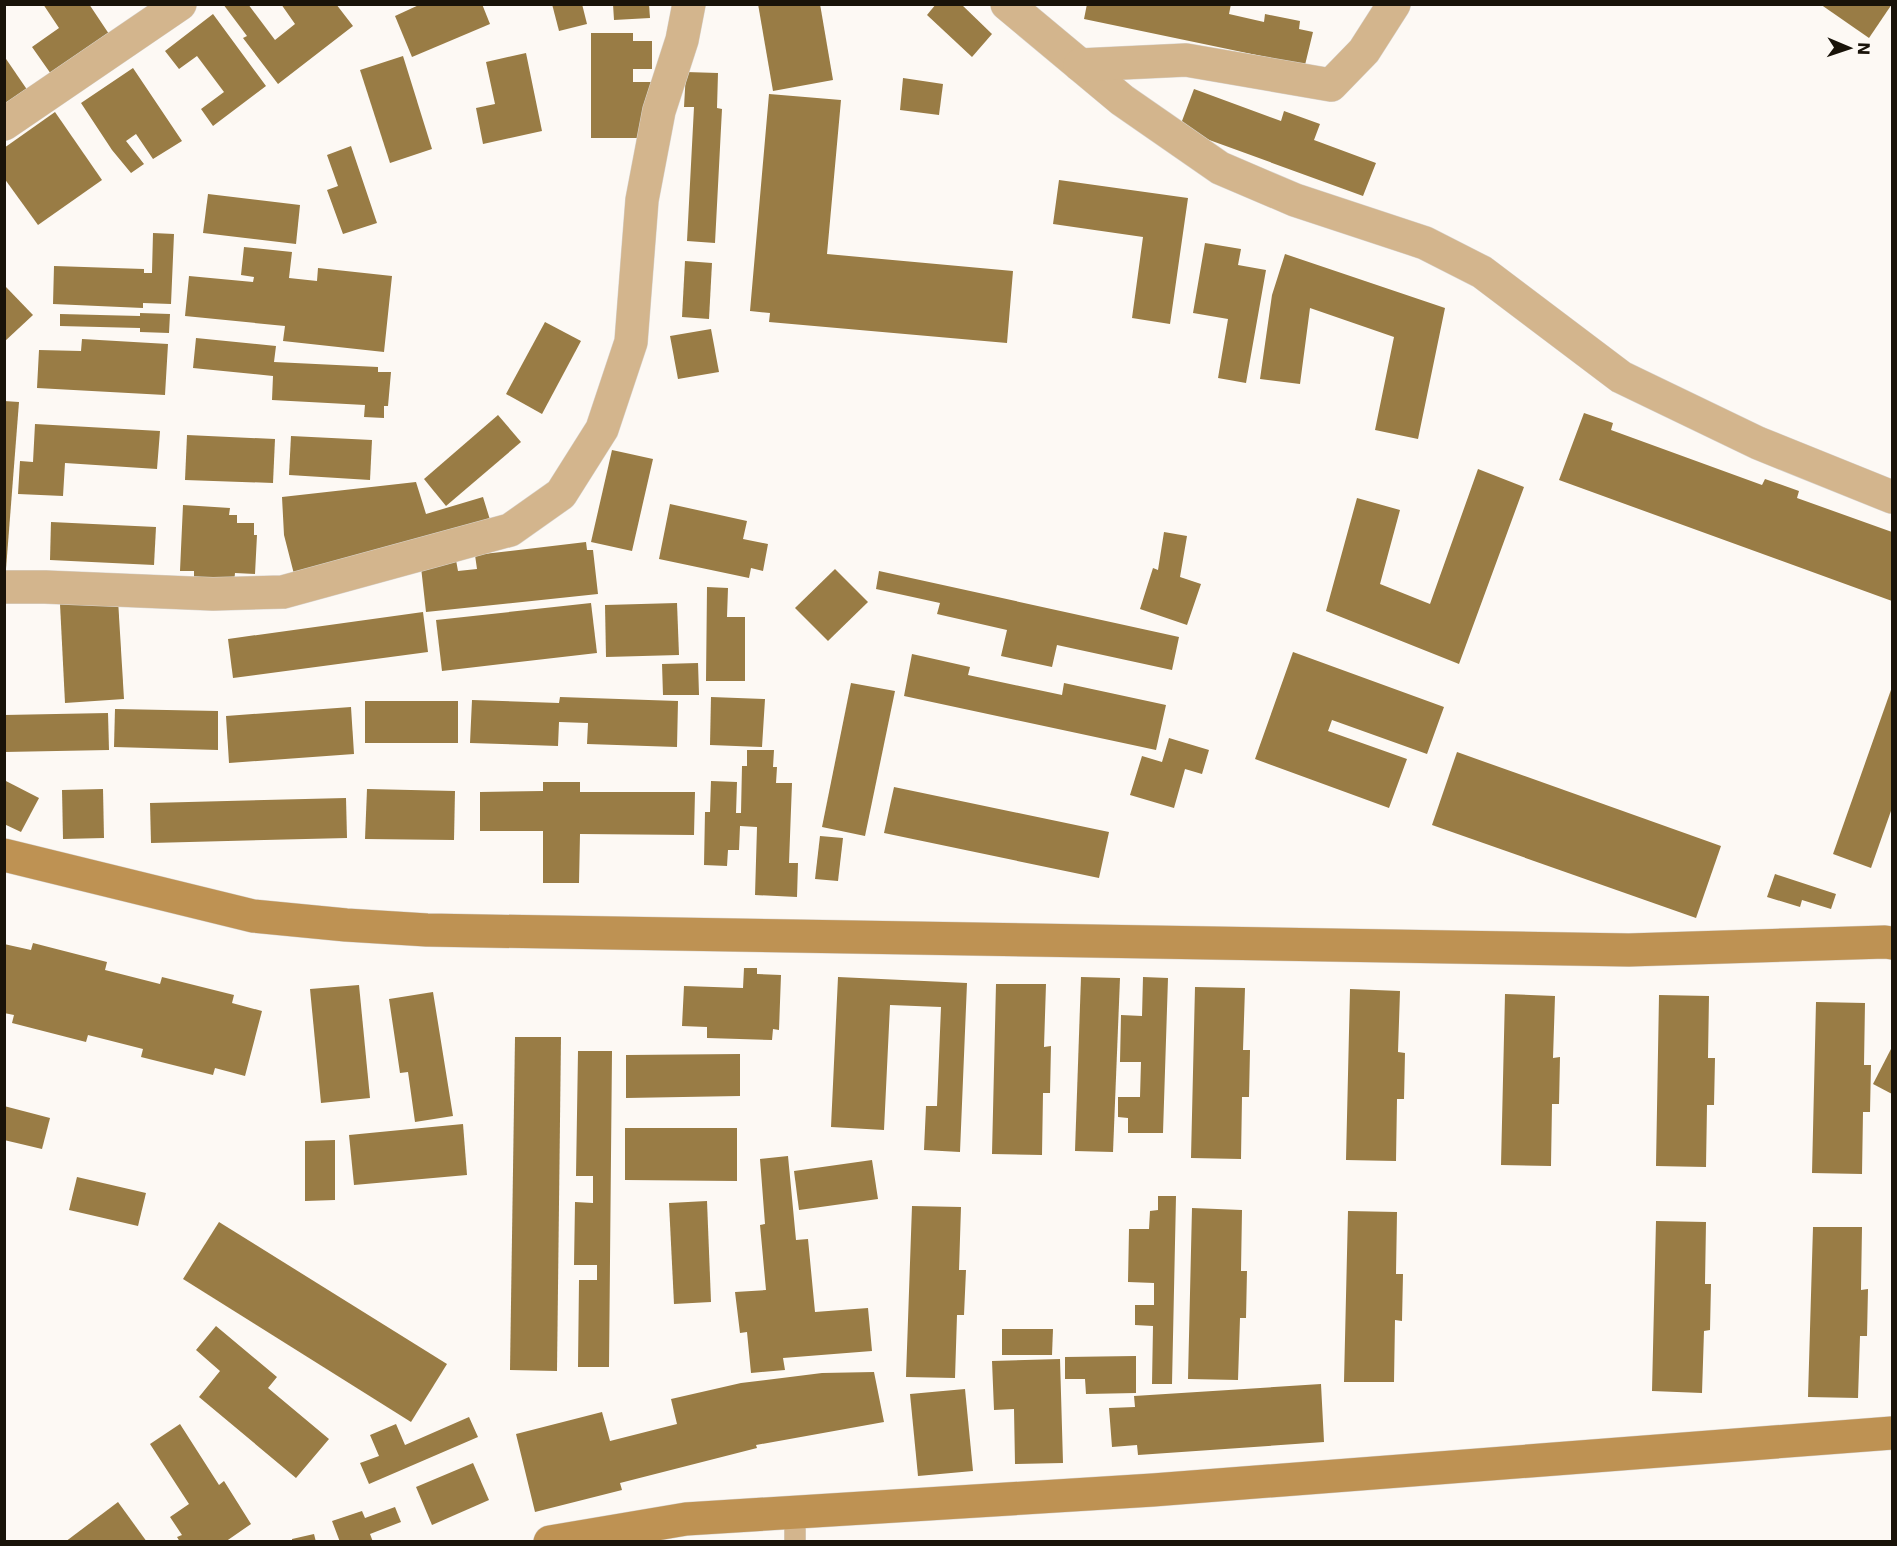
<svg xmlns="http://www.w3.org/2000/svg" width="1897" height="1546" font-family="'DejaVu Sans',sans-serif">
<rect width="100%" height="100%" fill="#fdf9f4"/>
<g fill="#997c45">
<path d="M43 4H89L109 34 51 74 32 47 59 28Z"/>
<path d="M223 4H248L275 40 295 24 281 4H336L353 26 278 84 243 38 247 36Z"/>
<path d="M421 4H482L490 24 412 57 395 16Z"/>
<path d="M552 4H582L587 24 559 31Z"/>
<path d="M613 4H649L650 18 614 20Z"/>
<path d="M758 4H820L833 80 773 91Z"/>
<path d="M936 4H961L992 34 972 57 927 15Z"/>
<path d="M1087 4H1231L1229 14 1264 22 1265 14 1300 21 1299 29 1313 32 1305 65 1084 19Z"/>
<path d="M1820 4H1892L1869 38Z"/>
<path d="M213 14 266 86 213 126 201 109 224 92 197 56 179 69 165 51Z"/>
<path d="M591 33H633V41H652V69H633V82H657L647 138H591Z"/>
<path d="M526 53 542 131 483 144 476 108 495 104 486 62Z"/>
<path d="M4 56 28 91 4 107Z"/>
<path d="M403 56 432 149 390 163 360 70Z"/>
<path d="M133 68 182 141 153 159 136 134 126 141 144 164 131 173 112 150 81 103Z"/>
<path d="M686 72 718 73 717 108 722 109 715 243 687 241 694 107H684Z"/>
<path d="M903 78 943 84 939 115 900 110Z"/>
<path d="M1194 89 1281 121 1284 111 1320 124 1314 140 1376 163 1363 196 1179 129Z"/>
<path d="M769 94 841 100 827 254 1013 271 1007 343 769 322 770 313 750 311Z"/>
<path d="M55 112 102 180 38 225 4 178V148Z"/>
<path d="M351 146 377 223 343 234 327 190 338 186 327 155Z"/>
<path d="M1059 180 1188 198 1170 324 1132 318 1143 237 1053 224Z"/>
<path d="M208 194 300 205 296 244 203 233Z"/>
<path d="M153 233 174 234 171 304 143 303V308L53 304 54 266 144 269V273H152Z"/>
<path d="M1205 243 1241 249 1238 265 1266 270 1246 383 1218 378 1228 319 1193 313Z"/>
<path d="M244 247 292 252 289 278 317 281 318 268 392 276 384 352 283 341 285 326 185 316 189 276 253 282 254 277 241 275Z"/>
<path d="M1285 254 1445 308 1418 439 1375 430 1394 337 1310 308 1300 384 1260 379 1272 295Z"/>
<path d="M685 261 712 263 709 319 682 317Z"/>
<path d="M6 287 33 315 4 342V289Z"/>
<path d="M140 313 170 314 169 333 140 332V328L60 326V314L140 316Z"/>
<path d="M545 322 581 341 542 414 506 394Z"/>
<path d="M711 329 719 372 678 379 670 336Z"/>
<path d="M196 338 276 346 274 362 378 367V372H391L388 406H384V418L364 417 365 405 272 400 273 376 193 368Z"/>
<path d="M82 339 168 344 165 395 37 388 39 350 81 351Z"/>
<path d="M4 401 19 402 6 569H4Z"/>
<path d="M1584 413 1613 423 1611 430 1762 485 1765 479 1799 491 1797 498 1892 532V601L1559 480Z"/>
<path d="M498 415 521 442 446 506 424 479Z"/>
<path d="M35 424 160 431 157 469 65 463 63 496 18 494 20 461 33 462Z"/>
<path d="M187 435 275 439 273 483 185 480Z"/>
<path d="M291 436 372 440 370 480 289 475Z"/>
<path d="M612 450 653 459 632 551 591 542Z"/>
<path d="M1478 469 1524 487 1459 664 1326 611 1357 498 1400 510 1380 584 1430 604Z"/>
<path d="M416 482 426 514 483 497 491 523 295 578 284 535 282 497Z"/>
<path d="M670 504 747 521 743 539 768 544 763 571 751 568 749 578 659 559Z"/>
<path d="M183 505 230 508 229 515H237V523H254V535H257L255 574 235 573 234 583 194 581V571H180Z"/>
<path d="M51 522 156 527 154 565 50 560Z"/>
<path d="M1164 532 1187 536 1180 577 1201 584 1187 625 1140 609 1153 568 1158 570Z"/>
<path d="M586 542 587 550H593L598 594 426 612 421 567 456 560 458 571 477 569 475 555Z"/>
<path d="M835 569 868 602 828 641 795 608Z"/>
<path d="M879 571 1179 637 1172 670 1057 645 1052 667 1001 656 1007 630 937 614 940 603 876 589Z"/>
<path d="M707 587 728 588 727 617H745V681H706Z"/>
<path d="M118 600 124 699 65 703 60 604Z"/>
<path d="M591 603 597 653 442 671 436 620Z"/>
<path d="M677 603 679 655 606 657 605 605Z"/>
<path d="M423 612 428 652 233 678 228 639Z"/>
<path d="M1293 652 1444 707 1427 754 1332 720 1328 731 1407 759 1389 808 1255 759Z"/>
<path d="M912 654 970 667 968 675 1062 695 1064 683 1166 705 1156 750 904 696Z"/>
<path d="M698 663 699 695H663L662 664Z"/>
<path d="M851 683 895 691 865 836 822 827Z"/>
<path d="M1892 687V808L1871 868 1833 854Z"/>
<path d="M560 697 678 701 677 747 587 744 588 723 559 722 558 746 470 743 472 700 559 703Z"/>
<path d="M711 697 765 699 762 747 710 745Z"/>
<rect x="365" y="701" width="93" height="42"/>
<path d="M351 707 354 754 229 763 226 716Z"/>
<path d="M115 709 218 711V750L114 747Z"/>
<path d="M108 713 109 750 4 752V715Z"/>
<path d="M1169 738 1209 750 1202 774 1185 769 1174 808 1130 795 1142 756 1162 762Z"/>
<path d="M747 750H774L773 767H777L776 783H792L789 863H798L797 897 755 895 757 827 740 826 739 850H728L727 866 704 865 705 812H710L711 781 737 782 736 813H741L742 766H747Z"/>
<path d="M1457 752 1721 846 1696 918 1432 825Z"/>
<path d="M4 780 39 798 21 832 4 824Z"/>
<path d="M543 782H580V792H695L694 835 580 834 579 883H543V831H480V792L543 791Z"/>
<path d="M894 787 1109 832 1099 878 884 833Z"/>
<path d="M103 789 104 838 63 839 62 790Z"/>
<path d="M367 789 455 791 454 840 365 839Z"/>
<path d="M346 798 347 838 151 843 150 803Z"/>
<path d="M820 836 843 838 838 881 815 879Z"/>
<path d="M1775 874 1836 894 1831 909 1802 900 1800 907 1767 897Z"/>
<path d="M33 943 107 962 105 970 160 984 162 977 234 995 232 1003 262 1011 245 1076 215 1068 213 1075 141 1057 143 1049 88 1035 86 1042 12 1023 14 1015 4 1013V944L31 950Z"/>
<path d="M744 968H757V974L781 975 779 1030 773 1029 772 1040 707 1038V1027L682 1026 684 986 743 988Z"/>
<path d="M838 977 967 983 960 1152 924 1150 926 1106H937L941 1007 890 1005 884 1130 831 1127Z"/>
<path d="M1081 977 1120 978 1113 1152 1075 1151Z"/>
<path d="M1143 977 1168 978 1163 1133H1128V1118L1118 1117V1097H1140L1141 1062H1120L1121 1015 1142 1016Z"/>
<path d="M996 984H1046L1044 1047 1051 1046 1050 1093H1043L1042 1155 992 1154Z"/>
<path d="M359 985 370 1098 321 1103 310 989Z"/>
<path d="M1195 987 1245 988 1243 1050H1250L1249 1097H1242L1241 1159 1191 1158Z"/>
<path d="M1350 989 1400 991 1398 1052 1405 1053 1404 1099H1397L1396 1161 1346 1160Z"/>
<path d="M433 992 453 1116 415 1122 408 1072 400 1073 389 999Z"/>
<path d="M1505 994 1555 996 1553 1058 1560 1057 1559 1104H1552L1551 1166 1501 1165Z"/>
<path d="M1659 995 1709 996 1708 1058H1715L1714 1105H1707L1706 1167 1656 1166Z"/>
<path d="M1816 1002 1865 1003 1864 1065H1871L1870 1112H1863L1862 1174 1812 1173Z"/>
<path d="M515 1037H561L557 1371 510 1370Z"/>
<path d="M1892 1047V1094L1873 1084Z"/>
<path d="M578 1051H612L609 1367H578L579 1280H597V1265H574L575 1202 593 1203V1176H576Z"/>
<path d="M740 1054V1096L626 1098V1055Z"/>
<path d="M4 1106 50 1118 42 1149 4 1140Z"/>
<path d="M463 1124 467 1175 354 1185 349 1135Z"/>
<path d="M625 1128H737V1181L625 1180Z"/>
<path d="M335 1140V1200L305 1201V1141Z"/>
<path d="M788 1156 796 1240 808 1239 815 1312 868 1308 872 1351 783 1358 785 1370 751 1373 747 1332 740 1333 735 1292 766 1290 760 1225 765 1224 760 1159Z"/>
<path d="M872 1160 878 1199 799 1210 794 1171Z"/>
<path d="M77 1177 146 1193 138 1226 69 1210Z"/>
<path d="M1158 1196H1176L1172 1384H1152L1153 1326 1135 1325V1305H1154V1283L1128 1282 1129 1229H1149L1150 1211 1158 1210Z"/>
<path d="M707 1201 711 1302 674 1304 669 1203Z"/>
<path d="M912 1206 961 1207 959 1270H966L964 1315H957L955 1378 906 1377Z"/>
<path d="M1192 1208 1242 1210 1241 1271H1247L1246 1318H1240L1238 1380 1188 1379Z"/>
<path d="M1348 1211 1397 1212 1396 1274H1403L1402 1321 1395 1320 1394 1382H1344Z"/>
<path d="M1656 1221 1706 1222 1705 1284H1711L1710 1330 1704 1331 1702 1393 1652 1391Z"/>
<path d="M219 1222 447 1364 411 1422 183 1279Z"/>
<path d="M1813 1227H1862L1861 1290 1868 1289 1867 1336H1860L1858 1398 1808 1397Z"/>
<path d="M216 1326 277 1377 268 1388 329 1439 296 1478 199 1397 220 1371 196 1350Z"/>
<path d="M1002 1329H1053L1052 1355H1002Z"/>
<path d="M1136 1356V1393L1086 1394 1085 1379H1065V1357Z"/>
<path d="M1060 1359 1063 1463 1015 1464 1014 1409 994 1410 992 1361Z"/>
<path d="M874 1372 884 1422 756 1445 757 1448 620 1483 622 1490 535 1512 516 1434 602 1412 610 1441 677 1424 671 1399 741 1383 822 1373Z"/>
<path d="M1321 1384 1324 1442 1138 1455 1137 1445 1112 1447 1109 1408 1135 1407 1134 1396Z"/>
<path d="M965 1389 973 1471 918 1476 910 1394Z"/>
<path d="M469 1417 478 1437 369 1484 360 1463 379 1456 370 1435 396 1424 405 1445Z"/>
<path d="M180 1424 219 1485 224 1481 251 1524 225 1542H180L177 1537 182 1535 170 1517 189 1504 150 1444Z"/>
<path d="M473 1463 489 1500 432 1525 416 1487Z"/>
<path d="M118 1502 147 1542H65Z"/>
<path d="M395 1507 401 1522 370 1534 373 1542H340L332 1521 362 1511 365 1518Z"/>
<path d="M314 1534 316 1542H292V1539Z"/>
</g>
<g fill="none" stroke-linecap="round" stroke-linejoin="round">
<g stroke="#d9d4ce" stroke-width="22">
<path id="lane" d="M795 1512V1542"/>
</g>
<g stroke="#d9d4ce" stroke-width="34">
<g id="street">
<path d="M1007 4 1122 100 1220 168 1295 200 1425 243 1482 272 1621 377 1758 443 1892 497"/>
<path d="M1080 65 1186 60 1331 85 1364 51 1394 4"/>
<path d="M4 124 180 4"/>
<path d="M4 587H45L213 594 283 592 510 530 561 494 602 429 631 342 642 200 659 111 682 40 689 4"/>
</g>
</g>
<g stroke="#d9d4ce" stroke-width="34">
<g id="secondary">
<path d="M4 855 253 916 346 925 427 930 1629 950 1885 942 1892 943"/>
<path d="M550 1542 686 1519 1153 1490 1892 1433"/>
</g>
</g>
<use href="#lane" stroke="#d3b58d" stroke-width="21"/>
<use href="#street" stroke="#d3b58d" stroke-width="33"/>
<use href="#secondary" stroke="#be9253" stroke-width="33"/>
</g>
<rect width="1897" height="1546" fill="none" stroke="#191309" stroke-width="12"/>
<g transform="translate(1849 48) rotate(92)" stroke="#fdf9f4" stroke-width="4.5" paint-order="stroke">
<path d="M0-4.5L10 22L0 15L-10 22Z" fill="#191309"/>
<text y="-9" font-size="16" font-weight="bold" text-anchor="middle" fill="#191309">N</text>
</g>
</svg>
